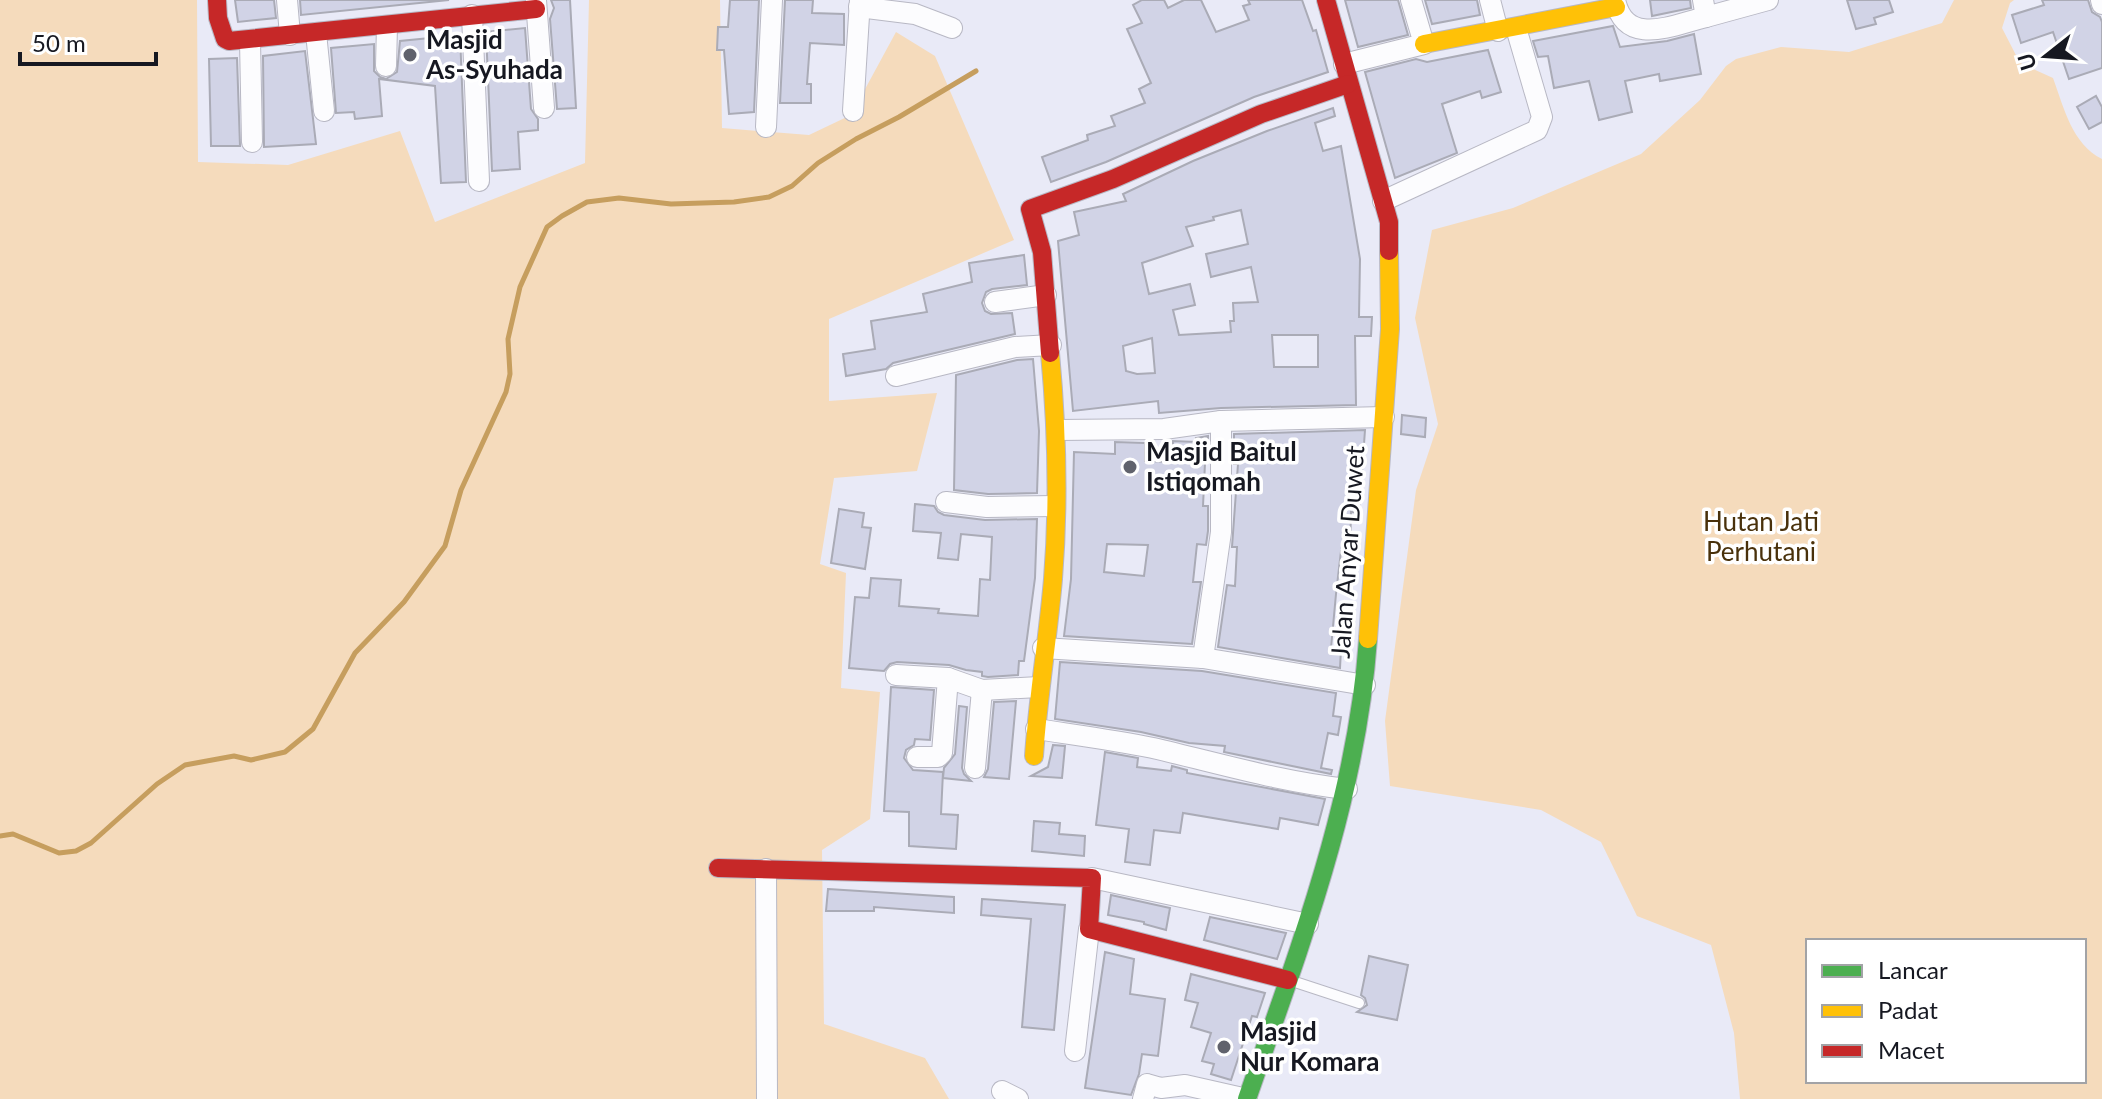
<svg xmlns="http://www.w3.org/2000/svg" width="2102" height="1099" font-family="Lato,sans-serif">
<rect width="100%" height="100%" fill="#e9eaf7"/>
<g fill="#f5dbbc" fill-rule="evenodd">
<path d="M0 0H197L198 162 288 165 400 131 435 222 585 163 589 0H720L722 128 809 135 851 115 896 32 935 56 1014 240 829 319V401L937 393 917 471 834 478 820 564 846 573 841 688 880 692 870 819 822 850 824 1024 925 1058 949 1099H0Z"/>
<path d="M1954 0H2014L2010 3 2002 28 2020 63 2053 78C2064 108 2072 144 2102 159V1099H1740L1734 1033 1711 945 1637 916 1601 842 1541 810 1390 786 1385 721 1416 490 1438 424 1415 318 1432 230 1513 208 1641 154 1700 100 1726 66 1736 59 1781 47 1849 52 1942 23ZM1808 941H2084V1081H1808Z"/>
</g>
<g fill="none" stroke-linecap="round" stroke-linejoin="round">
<path stroke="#c69e5e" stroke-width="5" d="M0 836 13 834 59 853 76 851 91 843 157 784 185 765 234 756 251 760 285 752 313 729 355 653 404 602 445 546 461 490 506 392 510 374 508 339 520 287 547 227 562 216 587 202 619 198 671 204 734 202 769 197 792 186 818 163 856 139 899 117 976 71"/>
</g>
<g fill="#d1d3e6" stroke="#aaabb6" stroke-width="2" fill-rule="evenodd">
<path d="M235 0H274L276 18 238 22Z"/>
<path d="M300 0H449L301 15Z"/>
<path d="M551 0H570L576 108 557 109 550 19 554 8Z"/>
<path d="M730 0H759L754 112 729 114 724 50H717L718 27H728Z"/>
<path d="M785 0H813L812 13 844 14V45L810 43 807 84H811V103H780Z"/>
<path d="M1142 0H1164L1168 8 1184 0H1201L1216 32 1249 20 1243 6 1250 4 1248 0H1302L1313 31 1316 30 1328 72 1254 97 1106 162 1051 182 1042 157 1088 140 1087 135 1115 126 1111 116 1145 103 1139 89 1151 83 1127 29 1142 23 1133 5Z"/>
<path d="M1345 0H1398L1408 35 1358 47Z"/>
<path d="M1425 0H1477L1480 15 1432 24Z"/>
<path d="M1650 0H1690L1691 8 1652 16Z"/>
<path d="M1847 0H1889L1893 12 1874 18 1876 24 1856 29Z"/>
<path d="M2042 0H2088L2092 12 2100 17 2102 22V68L2069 79 2053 32 2021 43 2012 15 2044 5Z"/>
<path d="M1613 26 1620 47 1667 41 1694 34 1701 74 1660 81 1659 74 1625 81 1632 112 1599 120 1589 81 1554 88 1548 56 1538 57 1533 41Z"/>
<path d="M525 28 531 109 538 119V130L518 132 520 169 492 171 486 32Z"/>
<path d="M460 35 466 182 441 183 435 86 379 79 382 116 355 119 354 112 336 113 331 48 374 44V71L380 77 386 79 397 72 400 41Z"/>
<path d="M1488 50 1501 92 1482 98 1480 91 1442 104 1457 153 1395 178 1365 72 1416 59 1427 62Z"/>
<path d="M305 51 316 144 264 147 263 56Z"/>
<path d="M237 58 240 146H211L209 59Z"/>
<path d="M2096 96 2102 107V122L2089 129 2077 107Z"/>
<path d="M1333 108 1335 116 1315 123 1323 151 1341 146 1360 259 1359 317H1372L1371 336H1355L1356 405 1221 408 1159 413 1158 401 1073 411 1058 241 1079 235 1074 212 1126 201 1123 194 1193 161 1267 131ZM1241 210 1248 244 1206 254 1211 277 1251 267 1258 302 1233 303 1234 321H1230L1231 332 1179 335 1173 310 1195 305 1190 284 1149 294 1142 263 1193 246 1186 227 1214 220 1213 217ZM1272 335H1318V367H1274ZM1152 338 1155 373 1137 374 1126 371 1123 346Z"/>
<path d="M1024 255 1027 285 992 289 986 292 982 303 985 311 991 314 1012 313 1015 334 893 363 886 369 846 376 843 354 875 349 871 321 927 312 923 294 972 282 969 263Z"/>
<path d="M1033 359 1039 431 1037 493 988 494 954 490 956 375 1017 360Z"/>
<path d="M1402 415 1426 418 1425 437 1401 434Z"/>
<path d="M1365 430 1359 513 1351 512 1350 552 1341 551 1336 594 1331 648 1341 649 1340 668 1218 647 1227 585 1235 586 1237 547H1232L1238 464H1234V434Z"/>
<path d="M1208 436V463H1205L1203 506H1208V531L1206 545 1197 544 1193 582H1201L1192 644 1064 636 1071 579 1074 452 1115 454V442L1145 443V461L1172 462 1173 441 1197 442 1196 438ZM1107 544 1148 545 1144 576 1104 572Z"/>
<path d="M915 504 934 506 938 512 944 515 985 520 1037 519 1035 578 1024 661H1019L1018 675 988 677 982 676V672L966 670 949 665 897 662 890 664 884 671 849 668 855 597 869 598 871 578 901 580 899 606 939 609 938 613 978 616 980 579 990 580 992 537 961 534 958 560 938 558 941 533 913 531Z"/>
<path d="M839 509 864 513 862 527 871 528 865 569 831 563Z"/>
<path d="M1060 662 1202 671 1336 693 1333 716 1341 717 1338 735 1328 733 1321 768 1332 770 1331 774 1224 752 1225 746 1189 743 1141 732 1055 719Z"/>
<path d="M891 687 934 690 930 740 915 739 914 745 906 750 904 758 913 770 943 772 941 814 958 815 956 849 909 846V812L884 811Z"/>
<path d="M1016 701 1009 779 984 777 988 769 994 702Z"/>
<path d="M959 706 967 707 962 768 964 774 971 781 943 778 944 768 955 754Z"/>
<path d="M1053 745 1065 746 1062 778 1031 776 1048 767Z"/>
<path d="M1105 752 1138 758 1137 767 1171 771 1172 766 1187 770V773L1325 799 1318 825 1280 818 1278 829 1183 813 1180 833 1154 830 1150 865 1125 862 1129 829 1096 825Z"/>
<path d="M1034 821 1060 823 1059 834 1085 836 1084 856 1032 851Z"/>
<path d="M828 889 954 897V913L874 907V911H826Z"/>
<path d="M1111 895 1170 908 1166 930 1144 924V922L1108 915Z"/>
<path d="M982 899 1065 905 1054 1030 1022 1027 1031 919 981 915Z"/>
<path d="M1210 917 1286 933 1277 959 1204 940Z"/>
<path d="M1105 952 1134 959 1130 994 1165 999 1158 1056 1142 1054 1139 1074 1131 1095 1085 1088Z"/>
<path d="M1369 956 1408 965 1397 1020 1357 1012 1367 1005 1365 998 1361 995Z"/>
<path d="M1191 974 1265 993 1257 1017 1252 1016 1231 1080 1211 1074 1214 1064 1202 1061 1211 1033 1191 1027 1198 1003 1185 1000Z"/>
</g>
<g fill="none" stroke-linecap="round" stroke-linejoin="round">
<g stroke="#b8b8c4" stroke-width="12">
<path id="lane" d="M1292 981 1359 1003"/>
</g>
<g stroke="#b8b8c4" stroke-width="22">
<g id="street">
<path d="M287 0 290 35"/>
<path d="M536 0 544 108"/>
<path d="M1490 0 1498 31"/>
<path d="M1615 0C1626 48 1672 25 1706 17L1703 0"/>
<path d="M2101 0 2102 4"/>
<path d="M859 7 915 14 952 28"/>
<path d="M472 15 479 181"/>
<path d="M1706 17 1768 0"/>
<path d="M316 33 324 111"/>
<path d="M250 41 252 142"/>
<path d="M1344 64 1424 44 1411 0"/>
<path d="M386 66 387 26"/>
<path d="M853 111 860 0"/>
<path d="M766 127 772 0"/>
<path d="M1383 201 1537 130 1542 117 1516 28"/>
<path d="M995 302 1046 295"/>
<path d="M896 376 1015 347 1051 345"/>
<path d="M1057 430 1164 429 1221 421 1384 417"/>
<path d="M946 502 987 507 1055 506"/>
<path d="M1043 648 1203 658 1365 685"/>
<path d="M1203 658 1221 532V421"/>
<path d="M896 675 948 678 982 690 1039 687"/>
<path d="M1036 729C1075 735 1114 740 1153 748 1218 763 1281 782 1347 789"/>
<path d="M917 757H938L942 753 948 678"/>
<path d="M975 768 982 690"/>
<path d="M766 869 767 1099"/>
<path d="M1092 878 1308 924"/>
<path d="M1075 1051 1089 929"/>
<path d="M1002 1091 1018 1099"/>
<path d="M1143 1099 1147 1084 1161 1088 1185 1085 1247 1099"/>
</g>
</g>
<g stroke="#b8b8c4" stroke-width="20">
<path id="fast" d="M1247 1099C1299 949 1357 799 1368 639"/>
</g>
<g stroke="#b8b8c4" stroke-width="20">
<g id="slow">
<path d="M1424 44 1616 7"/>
<path d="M1368 639 1390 329 1389 251"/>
<path d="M1034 756C1038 697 1048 638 1053 579 1059 504 1057 428 1050 353"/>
</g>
</g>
<g stroke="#b8b8c4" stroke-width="20">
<g id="jam">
<path d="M217 0 218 18 225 39 229 41 536 9"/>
<path d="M1326 0 1389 222V251"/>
<path d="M1050 353 1042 252 1030 209 1113 179 1261 114 1348 84"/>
<path d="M718 868 1092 878 1089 929 1288 980"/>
</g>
</g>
<use href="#lane" stroke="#fcfcfe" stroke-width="10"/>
<use href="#street" stroke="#fcfcfe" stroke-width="20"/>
<use href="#fast" stroke="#4caf50" stroke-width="18"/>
<use href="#slow" stroke="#ffc107" stroke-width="18"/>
<use href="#jam" stroke="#c62828" stroke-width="18"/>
</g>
<g fill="#60626c" stroke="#fff" stroke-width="3">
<circle cx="410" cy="55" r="8"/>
<circle cx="1130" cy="467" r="8"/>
<circle cx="1224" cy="1047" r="8"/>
</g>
<g text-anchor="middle" stroke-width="7" stroke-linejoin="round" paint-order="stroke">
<g font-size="26" font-weight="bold" fill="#161821" stroke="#fff" text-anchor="start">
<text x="426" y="49">Masjid<tspan x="426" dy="30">As-Syuhada</tspan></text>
<text x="1146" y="461">Masjid Baitul<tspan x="1146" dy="30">Istiqomah</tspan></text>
<text x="1240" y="1041">Masjid<tspan x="1240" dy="30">Nur Komara</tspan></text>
</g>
<g font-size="26" fill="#49310b" stroke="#fff">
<text x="1761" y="531">Hutan Jati<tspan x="1761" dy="30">Perhutani</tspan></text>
</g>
<g font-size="26" fill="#161821" stroke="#fff">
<text transform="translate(1348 552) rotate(-86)" y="9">Jalan Anyar Duwet</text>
</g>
</g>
<rect x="1806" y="939" width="280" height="144" fill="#ffffff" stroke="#a2a3a6" stroke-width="2"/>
<rect x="1822" y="965" width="40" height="12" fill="#4caf50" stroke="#a2a3a6" stroke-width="2"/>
<text x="1878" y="979" font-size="24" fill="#161821">Lancar</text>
<rect x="1822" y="1005" width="40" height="12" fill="#ffc107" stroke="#a2a3a6" stroke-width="2"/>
<text x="1878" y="1019" font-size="24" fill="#161821">Padat</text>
<rect x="1822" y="1045" width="40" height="12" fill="#c62828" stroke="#a2a3a6" stroke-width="2"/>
<text x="1878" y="1059" font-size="24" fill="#161821">Macet</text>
<g transform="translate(2046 56) rotate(253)" stroke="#ffffff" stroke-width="6" paint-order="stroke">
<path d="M0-6L14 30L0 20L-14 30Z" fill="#161821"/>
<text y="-12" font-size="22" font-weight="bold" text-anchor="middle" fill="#161821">U</text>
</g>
<path d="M20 52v12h136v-12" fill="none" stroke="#161821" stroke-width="4"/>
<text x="32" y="52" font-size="24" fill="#161821" stroke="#ffffff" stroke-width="6" paint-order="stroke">50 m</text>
</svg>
